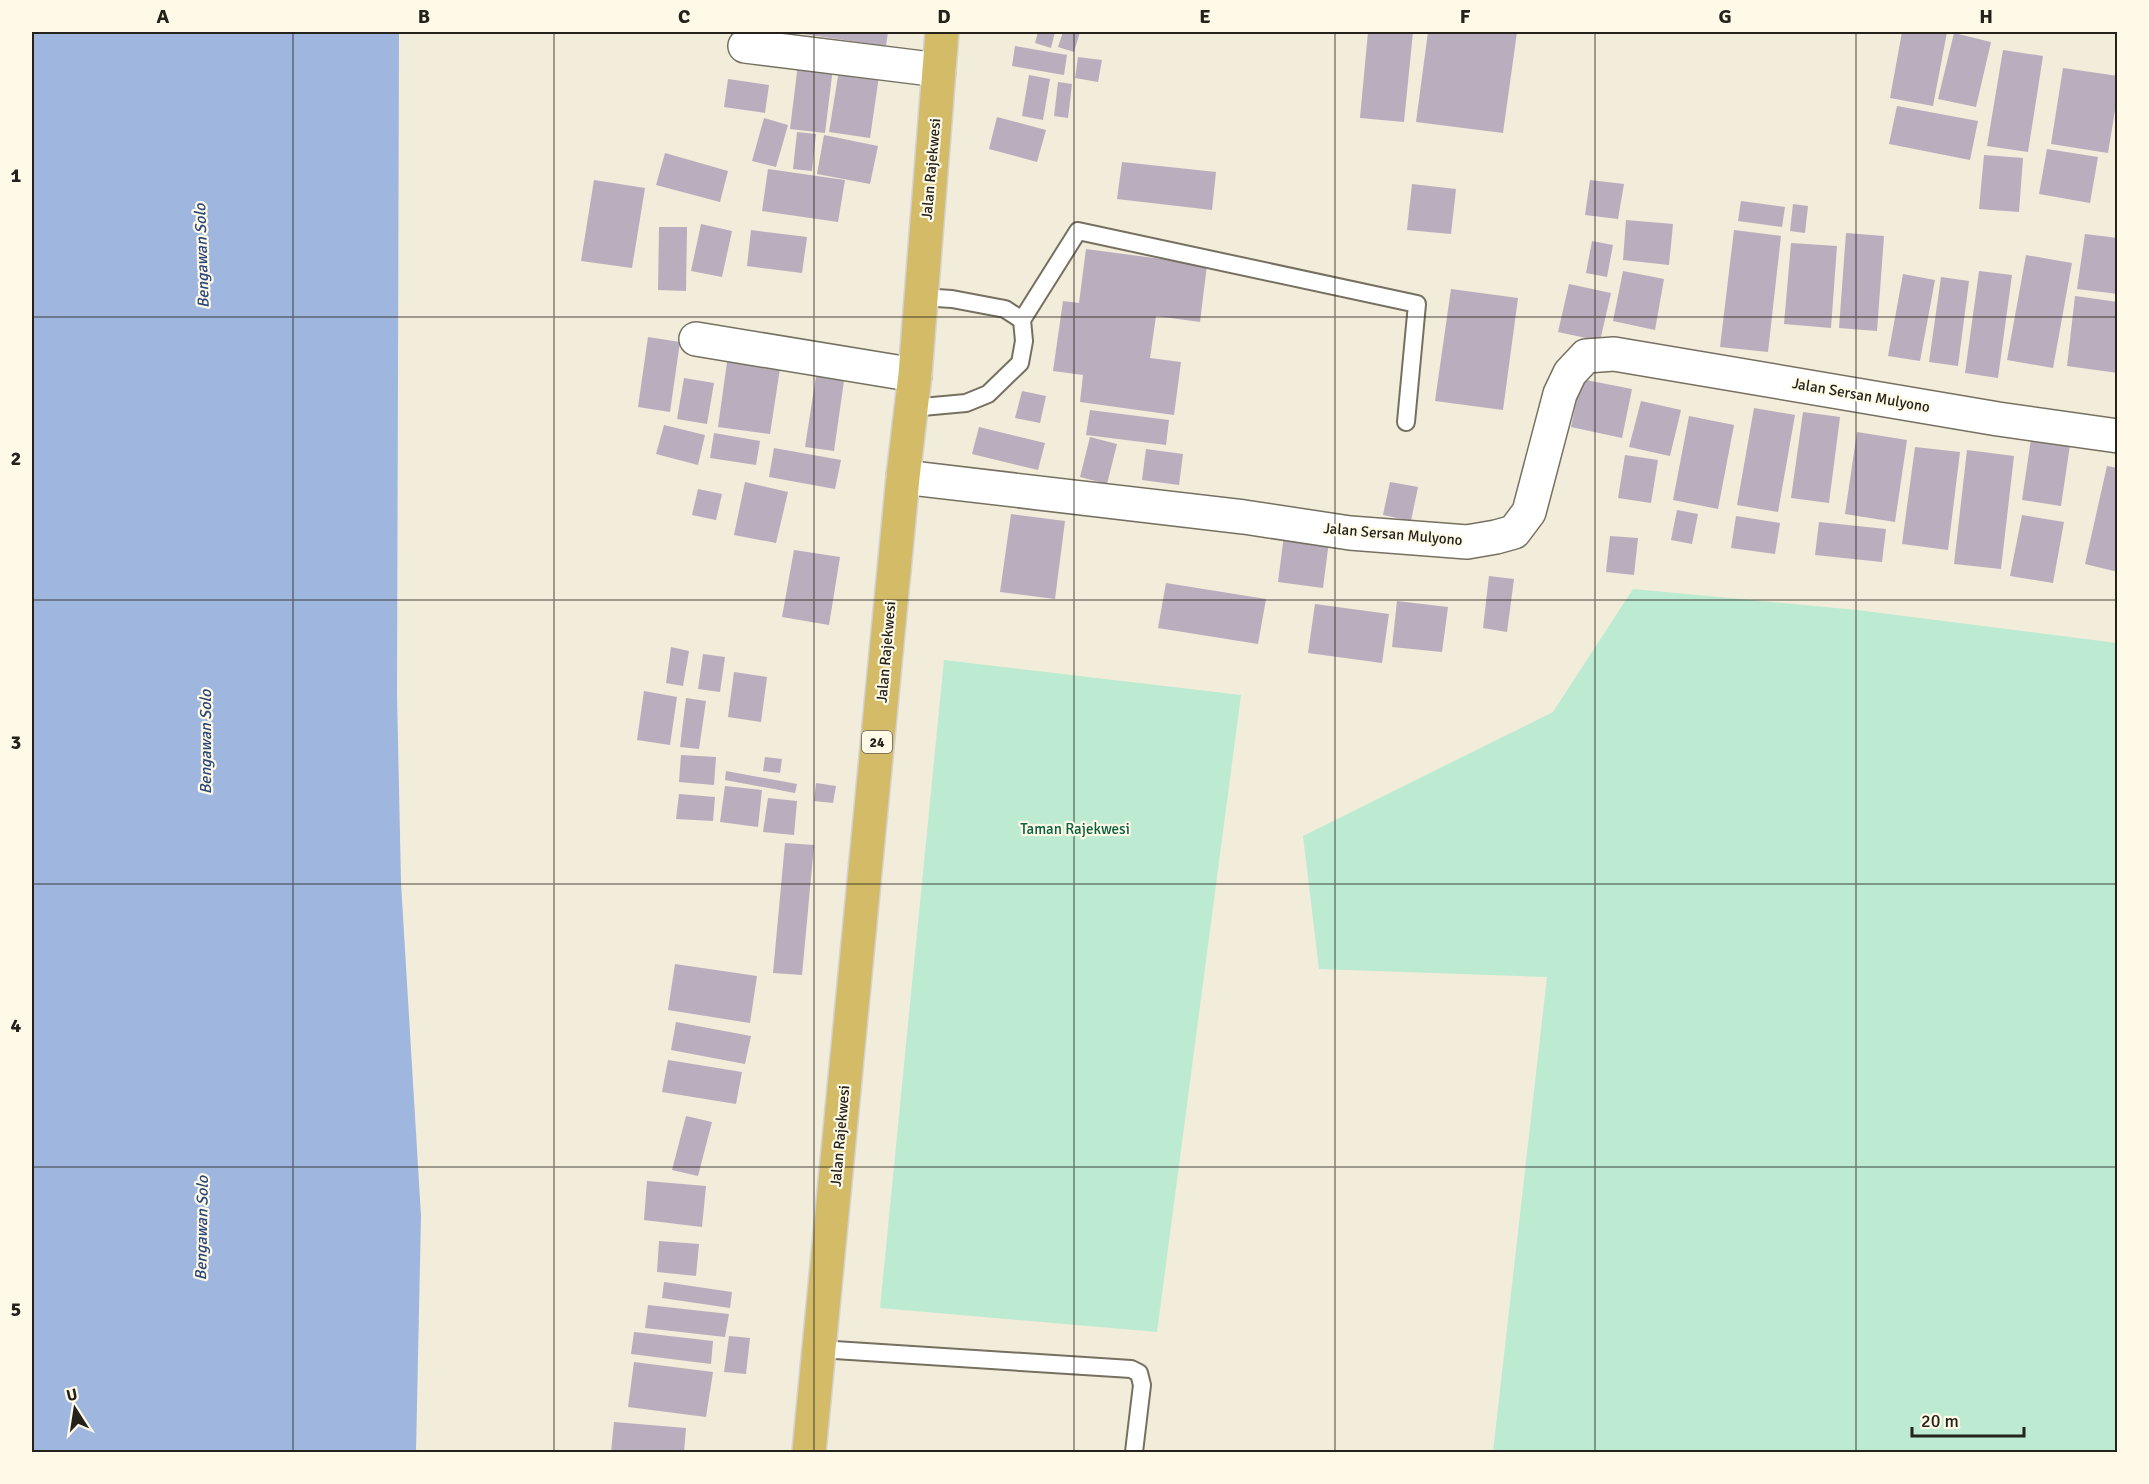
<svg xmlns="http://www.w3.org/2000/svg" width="2149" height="1484" font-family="Signika,sans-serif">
<rect width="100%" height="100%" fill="#f2ecda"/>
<g fill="#bcebd1">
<path d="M1633 589 1857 610 2117 643V1452H1493L1547 977 1319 969 1303 836 1553 712Z"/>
<path d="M944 660 1241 695 1157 1332 880 1308Z"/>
</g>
<path fill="#9fb6df" d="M32 32H399L397 694 401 883 421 1216 416 1452H32Z"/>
<g fill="#b9aebd">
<path d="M789 32H888L886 46Z"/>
<path d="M1038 32H1055L1051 48 1035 43Z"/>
<path d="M1063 32H1080L1074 52 1058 47Z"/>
<path d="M1368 32H1413L1404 122 1360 118Z"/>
<path d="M1428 32H1517L1503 133 1416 122Z"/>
<path d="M1902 32H1947L1933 106 1890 98Z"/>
<path d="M1954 33 1991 42 1976 107 1938 99Z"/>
<path d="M1015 46 1067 55 1064 75 1012 66Z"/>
<path d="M2003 50 2043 56 2028 152 1987 146Z"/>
<path d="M1078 57 1102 60 1098 82 1075 78Z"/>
<path d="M798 64 833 68 825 133 790 129Z"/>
<path d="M2063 68 2118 76V92L2108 153 2051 144Z"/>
<path d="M839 70 879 76 870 138 829 132Z"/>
<path d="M1029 75 1050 79 1043 120 1022 116Z"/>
<path d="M728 79 769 85 765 113 724 107Z"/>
<path d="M1058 82 1072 84 1068 118 1054 116Z"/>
<path d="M1897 106 1978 121 1970 160 1889 144Z"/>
<path d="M997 117 1046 130 1037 162 989 149Z"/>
<path d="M764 118 788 125 776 167 752 161Z"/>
<path d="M797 132 816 134 812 171 793 169Z"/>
<path d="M824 135 878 146 870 184 817 174Z"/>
<path d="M2047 149 2098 157 2090 203 2039 194Z"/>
<path d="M665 153 728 171 720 202 656 185Z"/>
<path d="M1984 155 2023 158 2019 212 1979 209Z"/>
<path d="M1122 162 1216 172 1212 210 1117 199Z"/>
<path d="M768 169 845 180 838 222 762 211Z"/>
<path d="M594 180 645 188 632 268 581 261Z"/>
<path d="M1590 180 1624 184 1618 219 1585 215Z"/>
<path d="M1412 184 1456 189 1451 234 1407 230Z"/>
<path d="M1741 201 1785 207 1782 227 1738 221Z"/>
<path d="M1793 204 1808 206 1805 233 1790 231Z"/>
<path d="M1626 220 1673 224 1669 265 1623 260Z"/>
<path d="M701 224 732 231 722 277 691 271Z"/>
<path d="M659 227H687L686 291 658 290Z"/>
<path d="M751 230 807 237 802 273 747 266Z"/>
<path d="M1734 230 1781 236 1768 352 1720 347Z"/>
<path d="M1846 233 1884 236 1877 331 1839 328Z"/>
<path d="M2085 234 2118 238V294L2077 289Z"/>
<path d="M1592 241 1613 245 1607 277 1586 273Z"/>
<path d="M1791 243 1837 246 1831 328 1784 324Z"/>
<path d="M1086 249 1207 265 1200 322 1156 316 1150 358 1181 362 1174 415 1080 402 1083 375 1053 371 1063 301 1079 303Z"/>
<path d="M2026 255 2072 263 2053 368 2007 360Z"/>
<path d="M1623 271 1664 279 1655 330 1613 321Z"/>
<path d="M1979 271 2012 275 1998 378 1965 373Z"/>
<path d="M1903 274 1935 280 1920 361 1888 356Z"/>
<path d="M1941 277 1969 281 1958 366 1929 362Z"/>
<path d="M1569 284 1611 293 1600 341 1558 332Z"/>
<path d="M1451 289 1518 298 1503 410 1435 401Z"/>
<path d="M2075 296 2118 302V373L2067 366Z"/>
<path d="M648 337 680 342 670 412 638 407Z"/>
<path d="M728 355 781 362 770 434 718 427Z"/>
<path d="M817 370 845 374 834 451 805 447Z"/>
<path d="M684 378 714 383 707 424 677 419Z"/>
<path d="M1581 379 1632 389 1622 438 1571 427Z"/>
<path d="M1022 391 1046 396 1040 423 1015 418Z"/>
<path d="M1641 401 1681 410 1670 456 1629 447Z"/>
<path d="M1754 408 1795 415 1778 512 1737 505Z"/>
<path d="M1090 410 1169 420 1166 445 1086 435Z"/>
<path d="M1803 412 1840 417 1829 503 1791 498Z"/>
<path d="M1689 416 1734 425 1718 509 1673 500Z"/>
<path d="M664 425 705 435 698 465 656 454Z"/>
<path d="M979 427 1045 443 1038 470 972 454Z"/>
<path d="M1857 432 1907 440 1895 522 1845 514Z"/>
<path d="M714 433 760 441 756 465 710 458Z"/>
<path d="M1090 437 1117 444 1107 484 1080 477Z"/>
<path d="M2031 439 2070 445 2061 506 2022 500Z"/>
<path d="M1915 447 1960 452 1948 550 1902 544Z"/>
<path d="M774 448 841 460 835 489 769 477Z"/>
<path d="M1146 449 1183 454 1179 485 1142 480Z"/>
<path d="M1967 450 2014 456 2001 569 1954 564Z"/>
<path d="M1625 455 1658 460 1651 503 1618 498Z"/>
<path d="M2107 466 2118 468V572L2085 564Z"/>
<path d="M745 482 788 492 776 543 734 535Z"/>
<path d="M1390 482 1418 487 1411 521 1383 515Z"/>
<path d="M698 489 722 494 716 520 692 515Z"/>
<path d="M1677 510 1698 514 1692 544 1671 540Z"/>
<path d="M1011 514 1065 521 1055 599 1000 592Z"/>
<path d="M2022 515 2064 522 2053 583 2010 576Z"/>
<path d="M1736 516 1780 523 1775 554 1731 548Z"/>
<path d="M1819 522 1886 529 1882 562 1815 555Z"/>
<path d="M1284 535 1329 541 1323 588 1278 582Z"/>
<path d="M1610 536 1638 538 1634 575 1606 572Z"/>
<path d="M794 550 840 557 829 625 782 617Z"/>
<path d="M1489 576 1514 579 1507 632 1483 628Z"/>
<path d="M1166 583 1266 599 1258 644 1158 628Z"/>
<path d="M1397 601 1448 607 1442 652 1392 647Z"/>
<path d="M1315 604 1389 614 1382 663 1308 653Z"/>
<path d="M671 647 689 651 683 686 666 683Z"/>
<path d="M703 654 725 657 720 692 698 689Z"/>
<path d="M734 672 767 677 761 722 728 717Z"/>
<path d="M644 691 677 697 670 745 637 740Z"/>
<path d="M686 698 706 701 699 749 680 747Z"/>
<path d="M681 755 716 757 714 785 679 782Z"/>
<path d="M765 757 782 759 780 773 763 771Z"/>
<path d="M726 771 797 784 795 793 725 780Z"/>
<path d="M816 783 836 786 833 803 814 801Z"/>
<path d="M725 786 762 790 758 827 720 822Z"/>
<path d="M679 794 715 797 713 821 676 819Z"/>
<path d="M768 798 797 801 794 835 763 832Z"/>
<path d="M785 843 814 845 802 975 773 973Z"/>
<path d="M675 964 757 976 750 1023 668 1010Z"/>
<path d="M676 1022 751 1036 745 1064 671 1050Z"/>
<path d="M668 1060 742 1072 736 1104 662 1092Z"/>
<path d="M686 1116 712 1122 698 1176 672 1170Z"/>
<path d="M647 1181 706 1186 702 1227 644 1220Z"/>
<path d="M659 1241 699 1244 696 1276 657 1272Z"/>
<path d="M664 1282 732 1292 730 1308 662 1298Z"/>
<path d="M648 1305 729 1314 725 1337 645 1328Z"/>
<path d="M634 1332 713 1341 711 1364 631 1354Z"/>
<path d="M729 1336 750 1338 746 1374 724 1372Z"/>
<path d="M634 1362 713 1372 706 1417 628 1407Z"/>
<path d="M614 1422 686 1428 684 1452H611Z"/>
</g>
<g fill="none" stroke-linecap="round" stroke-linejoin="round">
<g stroke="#767061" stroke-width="20">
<g id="lane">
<path d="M920 297 952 299 1005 309 1022 320"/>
<path d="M911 408 966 403 988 394 1020 363 1024 341 1022 320 1078 231 1417 304 1406 422"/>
<path d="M819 1349 1131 1369 1139 1373 1142 1385 1134 1452"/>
</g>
</g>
<g stroke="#767061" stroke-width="36">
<g id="street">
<path d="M745 46 939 70"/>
<path d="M696 339 915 375"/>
<path d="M903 477 1244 517 1350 533 1467 542 1496 537 1514 532 1529 512 1560 394 1570 373 1586 356 1614 354 1998 419 2118 436"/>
</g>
</g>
<g stroke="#d3d3d1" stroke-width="36">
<path id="highway" d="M809 1452 903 477 915 375 942 32"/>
</g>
<use href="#lane" stroke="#fff" stroke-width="16"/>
<use href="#street" stroke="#fff" stroke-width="33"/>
<use href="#highway" stroke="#d4bb68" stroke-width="33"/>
</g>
<path fill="none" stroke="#24221b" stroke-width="1.5" stroke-opacity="0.55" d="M293 32V1452M554 32V1452M814 32V1452M1074 32V1452M1335 32V1452M1595 32V1452M1856 32V1452M32 317H2118M32 600H2118M32 884H2118M32 1167H2118"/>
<g text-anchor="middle" stroke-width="4.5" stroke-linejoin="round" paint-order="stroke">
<rect fill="#fff9e7" stroke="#666258" stroke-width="1.5" x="862" y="731" width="30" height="22" rx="4.5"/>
<g font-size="14" font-weight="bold" fill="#24221b">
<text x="877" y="747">24</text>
</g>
<g font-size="15" fill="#24221b" stroke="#fff9e7">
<text transform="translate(931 169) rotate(-85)" y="5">Jalan Rajekwesi</text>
<text transform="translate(1861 395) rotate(10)" y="5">Jalan Sersan Mulyono</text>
<text transform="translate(1393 534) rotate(5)" y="5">Jalan Sersan Mulyono</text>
<text transform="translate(886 652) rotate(-85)" y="5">Jalan Rajekwesi</text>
<text transform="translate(840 1136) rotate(-85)" y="5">Jalan Rajekwesi</text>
</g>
<g font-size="15" fill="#07603f" stroke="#fff9e7">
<text x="1075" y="834">Taman Rajekwesi</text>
</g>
<g font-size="16" font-style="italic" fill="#294679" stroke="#fff9e7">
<text transform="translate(201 256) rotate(-92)" y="6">Bengawan Solo</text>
<text transform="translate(205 742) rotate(-90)" y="6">Bengawan Solo</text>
<text transform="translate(201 1228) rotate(-89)" y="6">Bengawan Solo</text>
</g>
</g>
<rect width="2149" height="1484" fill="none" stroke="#fff9e7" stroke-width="66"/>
<g transform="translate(75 1409) rotate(348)" stroke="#fff9e7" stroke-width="4.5" paint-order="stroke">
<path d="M0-4.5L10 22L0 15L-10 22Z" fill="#24221b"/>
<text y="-9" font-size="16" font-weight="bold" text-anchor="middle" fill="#24221b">U</text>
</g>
<path d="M1912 1427v9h112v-9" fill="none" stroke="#24221b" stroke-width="3"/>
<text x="1921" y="1427" font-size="18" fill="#24221b" stroke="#fff9e7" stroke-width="4.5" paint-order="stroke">20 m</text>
<rect x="33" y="33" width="2083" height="1418" fill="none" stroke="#24221b" stroke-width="2"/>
<g font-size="20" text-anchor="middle" font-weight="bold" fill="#24221b">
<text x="163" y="23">A</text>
<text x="424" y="23">B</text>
<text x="684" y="23">C</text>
<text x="944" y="23">D</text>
<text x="1205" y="23">E</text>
<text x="1465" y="23">F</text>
<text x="1725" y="23">G</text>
<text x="1986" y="23">H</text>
<text x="16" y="182">1</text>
<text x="16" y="465">2</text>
<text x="16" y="749">3</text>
<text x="16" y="1032">4</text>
<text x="16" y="1316">5</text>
</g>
</svg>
